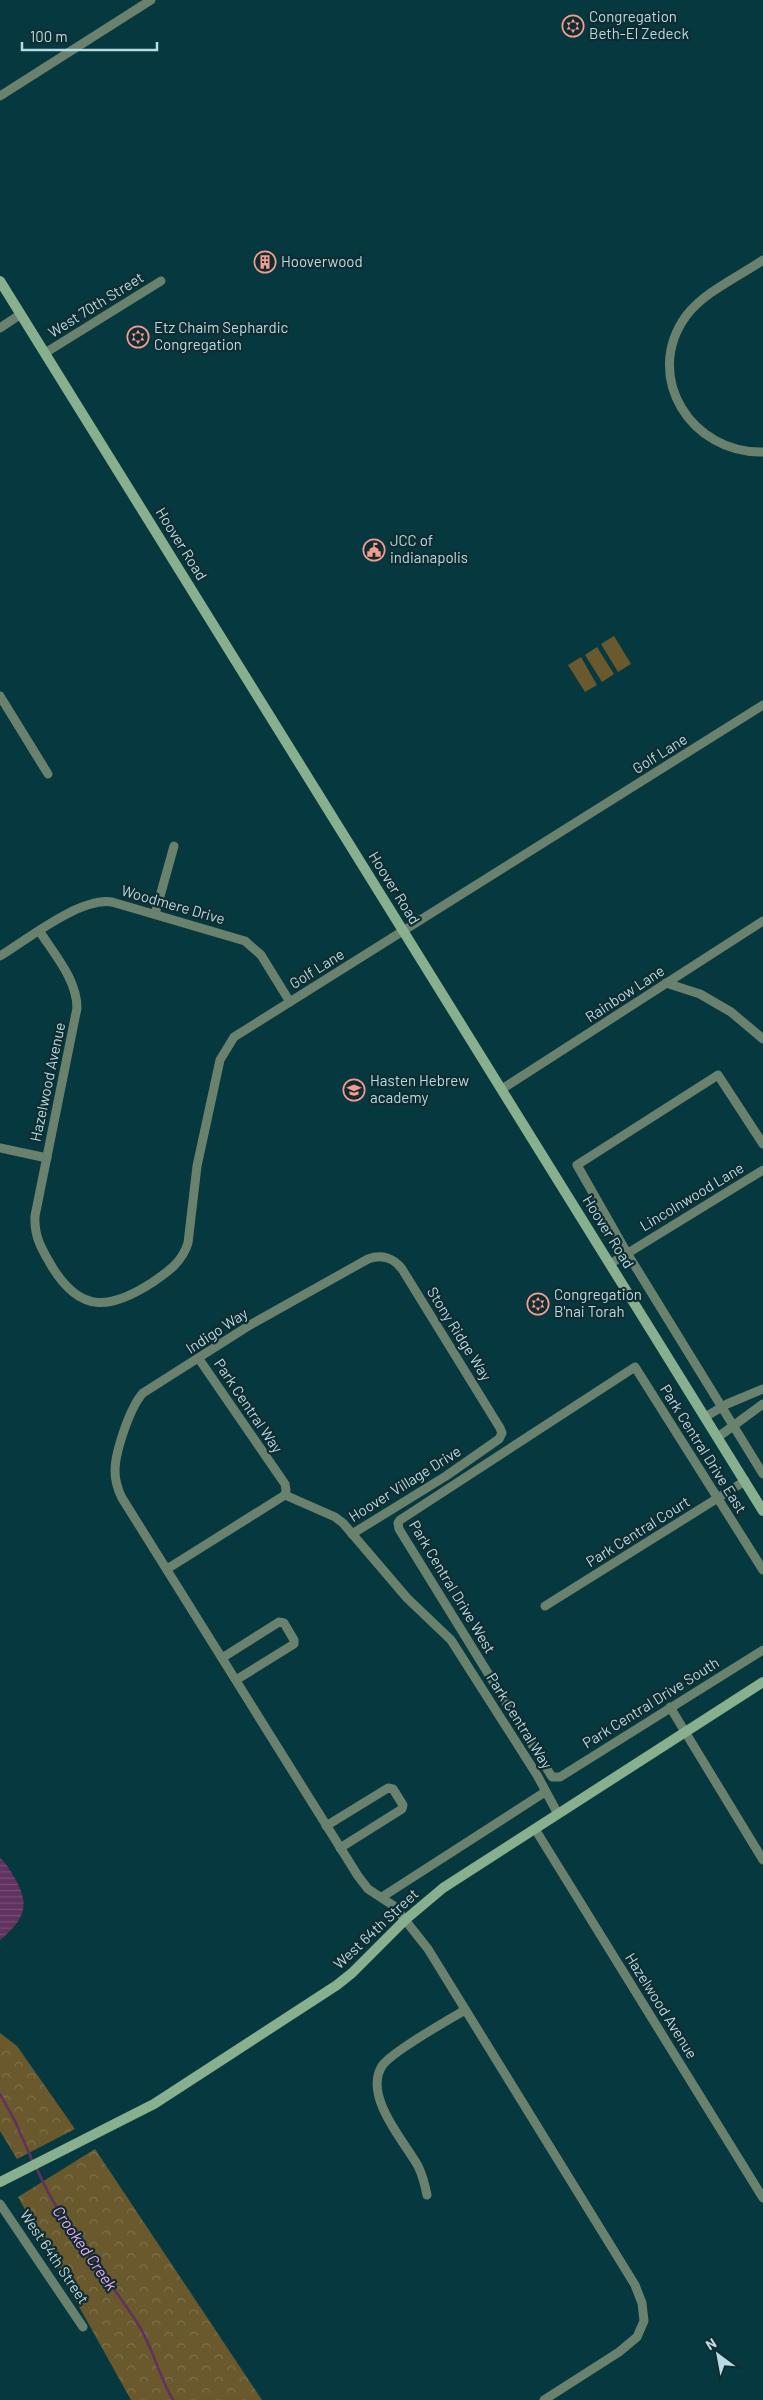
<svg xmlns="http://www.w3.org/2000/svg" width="763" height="2400" font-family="Barlow,sans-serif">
<defs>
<pattern id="forest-crowns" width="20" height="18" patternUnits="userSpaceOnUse" patternTransform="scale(1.25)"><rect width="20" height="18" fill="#6a592d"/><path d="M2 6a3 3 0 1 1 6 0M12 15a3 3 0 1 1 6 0" fill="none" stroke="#7d704b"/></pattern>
<pattern id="water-rules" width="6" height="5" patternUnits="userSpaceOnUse" patternTransform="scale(1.25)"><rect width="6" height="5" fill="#61315f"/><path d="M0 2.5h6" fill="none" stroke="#754e76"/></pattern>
</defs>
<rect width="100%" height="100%" fill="#06393f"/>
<g fill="#6a592d">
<path d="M614 636 631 664 618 672 601 644Z"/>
<path d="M597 647 614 674 602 682 585 655Z"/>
<path d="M581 657 597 685 585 692 568 665Z"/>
</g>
<g fill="url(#forest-crowns)">
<path d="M0 2033 17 2046 75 2129 17 2159 0 2131Z"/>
<path d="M95 2149 262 2400H131L18 2197Z"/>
</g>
<path fill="url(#water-rules)" d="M0 1858C6 1863 10 1870 14 1877 31 1905 25 1919 0 1940Z"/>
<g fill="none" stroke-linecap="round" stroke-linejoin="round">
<g stroke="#61315f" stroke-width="2.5">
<path d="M0 2094 15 2121 33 2162"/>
<path d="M36 2167C61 2226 104 2271 138 2324 153 2348 159 2376 173 2400"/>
</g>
<g stroke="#6a826d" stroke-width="9">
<path d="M0 96 151 0"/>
<path d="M763 260C738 277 704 292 686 316 642 377 692 454 763 452"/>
<path d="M0 328 21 314"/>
<path d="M45 353 161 281"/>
<path d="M0 696 48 774"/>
<path d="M155 914 174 846"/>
<path d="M40 932C55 955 77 980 77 1008L35 1216C34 1236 41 1248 51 1265 80 1314 110 1310 153 1282 169 1271 182 1262 188 1243L197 1166 220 1060 234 1037 763 705"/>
<path d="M0 956C28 939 80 897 112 902L245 941 261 955 290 1002"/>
<path d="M666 983 700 994 731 1012 763 1039"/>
<path d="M502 1089 763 921"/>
<path d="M763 1144 718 1075 577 1165 627 1253 763 1474"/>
<path d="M0 1148 47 1158"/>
<path d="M610 1264 763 1170"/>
<path d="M199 1359 285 1484 286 1490 285 1495"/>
<path d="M705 1417 727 1404 763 1389"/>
<path d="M718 1437 763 1404"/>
<path d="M285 1495 335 1517 343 1523 407 1598 451 1640 537 1775 558 1814"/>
<path d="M352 1534 446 1476 499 1439 502 1433 500 1428 402 1269C394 1258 382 1254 368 1259L250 1325 143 1393C130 1407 115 1452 115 1471 115 1481 118 1490 122 1498L358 1876 368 1889 394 1906 428 1949 635 2285 642 2303 644 2321 637 2337 619 2352 544 2400"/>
<path d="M167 1569 285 1495"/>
<path d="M763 1570 635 1367 400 1520 398 1523 399 1529 552 1777H560L763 1650"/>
<path d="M545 1606 745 1481"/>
<path d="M222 1658 279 1622 284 1623 294 1640V1644L236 1680"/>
<path d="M670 1707 763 1860"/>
<path d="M326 1826 388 1788 393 1789 403 1805 402 1809 340 1848"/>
<path d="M535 1829 763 2198"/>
<path d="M382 1897 545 1792"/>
<path d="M427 2195C425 2185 423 2176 418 2166 404 2141 363 2096 382 2066 391 2052 448 2020 465 2010"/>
<path d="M0 2204 83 2327"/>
</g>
<g stroke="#89b08e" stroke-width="10">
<path d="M0 281 763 1511"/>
<path d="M0 2182 154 2104 337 1985 352 1973 405 1920 443 1888 763 1682"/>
</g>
</g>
<defs>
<g id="synagogue-ring" transform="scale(1.125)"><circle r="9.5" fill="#112c31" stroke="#f59c90" stroke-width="1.5"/><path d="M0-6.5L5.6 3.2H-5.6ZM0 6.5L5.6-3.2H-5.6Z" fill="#f59c90"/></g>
<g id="building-ring" transform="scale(1.125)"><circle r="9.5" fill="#112c31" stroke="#f59c90" stroke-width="1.5"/><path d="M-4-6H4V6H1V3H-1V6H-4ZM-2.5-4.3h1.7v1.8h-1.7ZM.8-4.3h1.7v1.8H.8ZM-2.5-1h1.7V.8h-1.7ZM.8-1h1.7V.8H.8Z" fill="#f59c90"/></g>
<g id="civic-ring" transform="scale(1.125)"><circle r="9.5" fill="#112c31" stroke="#f59c90" stroke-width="1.5"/><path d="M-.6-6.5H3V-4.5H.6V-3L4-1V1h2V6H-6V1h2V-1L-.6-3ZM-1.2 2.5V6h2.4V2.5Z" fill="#f59c90"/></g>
<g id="school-ring" transform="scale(1.125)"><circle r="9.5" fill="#112c31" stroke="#f59c90" stroke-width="1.5"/><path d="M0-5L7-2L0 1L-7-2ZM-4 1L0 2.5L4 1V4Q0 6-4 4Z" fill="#f59c90"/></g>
</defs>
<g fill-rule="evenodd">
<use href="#synagogue-ring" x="573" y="26"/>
<use href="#building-ring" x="265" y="262"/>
<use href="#synagogue-ring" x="138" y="337"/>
<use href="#civic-ring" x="374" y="550"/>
<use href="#school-ring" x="354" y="1090"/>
<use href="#synagogue-ring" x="538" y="1304"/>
</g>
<g text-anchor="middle" stroke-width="4.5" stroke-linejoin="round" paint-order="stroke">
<g font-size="15" fill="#b5dce3" stroke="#112c31" text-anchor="start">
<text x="589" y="22">Congregation<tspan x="589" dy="17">Beth-El Zedeck</tspan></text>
<text x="281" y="267">Hooverwood</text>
<text x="154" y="333">Etz Chaim Sephardic<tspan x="154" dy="17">Congregation</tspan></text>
<text x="390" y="546">JCC of<tspan x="390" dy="17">indianapolis</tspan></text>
<text x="370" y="1086">Hasten Hebrew<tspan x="370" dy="17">academy</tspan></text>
<text x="554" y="1300">Congregation<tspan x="554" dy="17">B'nai Torah</tspan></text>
</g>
<g font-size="15" fill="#b5dce3" stroke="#112c31">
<text transform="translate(96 305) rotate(-32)" y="5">West 70th Street</text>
<text transform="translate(181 544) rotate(58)" y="5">Hoover Road</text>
<text transform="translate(660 754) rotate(-32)" y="5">Golf Lane</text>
<text transform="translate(394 888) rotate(58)" y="5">Hoover Road</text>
<text transform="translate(173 905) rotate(16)" y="5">Woodmere Drive</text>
<text transform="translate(317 969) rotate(-32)" y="5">Golf Lane</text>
<text transform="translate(625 994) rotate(-33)" y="5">Rainbow Lane</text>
<text transform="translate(48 1082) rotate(-78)" y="5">Hazelwood Avenue</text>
<text transform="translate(692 1197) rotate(-31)" y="5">Lincolnwood Lane</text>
<text transform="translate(608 1232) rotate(58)" y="5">Hoover Road</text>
<text transform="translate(217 1331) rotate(-33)" y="5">Indigo Way</text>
<text transform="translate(459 1334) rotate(58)" y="5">Stony Ridge Way</text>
<text transform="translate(248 1406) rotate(56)" y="5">Park Central Way</text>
<text transform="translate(703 1449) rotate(58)" y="5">Park Central Drive East</text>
<text transform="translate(405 1484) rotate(-32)" y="5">Hoover Village Drive</text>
<text transform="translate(638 1532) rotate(-32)" y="5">Park Central Court</text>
<text transform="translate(452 1587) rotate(59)" y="5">Park Central Drive West</text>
<text transform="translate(651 1703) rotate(-32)" y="5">Park Central Drive South</text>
<text transform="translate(519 1721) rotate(58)" y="5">Park Central Way</text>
<text transform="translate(376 1929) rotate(-43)" y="5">West 64th Street</text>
<text transform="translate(661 2006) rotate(58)" y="5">Hazelwood Avenue</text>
<text transform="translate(54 2257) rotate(56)" y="5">West 64th Street</text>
</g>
<g font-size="16" font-style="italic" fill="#f2a8ee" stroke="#112c31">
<text transform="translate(85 2248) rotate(55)" y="6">Crooked Creek</text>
</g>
</g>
<g transform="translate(718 2355) rotate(328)" stroke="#112c31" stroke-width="4" paint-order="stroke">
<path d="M0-4L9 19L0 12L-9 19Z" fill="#b5dce3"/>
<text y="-8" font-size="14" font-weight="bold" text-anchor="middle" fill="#b5dce3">N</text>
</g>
<path d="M22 42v8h135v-8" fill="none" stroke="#b5dce3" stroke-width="2.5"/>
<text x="30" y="42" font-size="15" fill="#b5dce3" stroke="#112c31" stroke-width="4" paint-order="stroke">100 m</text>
</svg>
